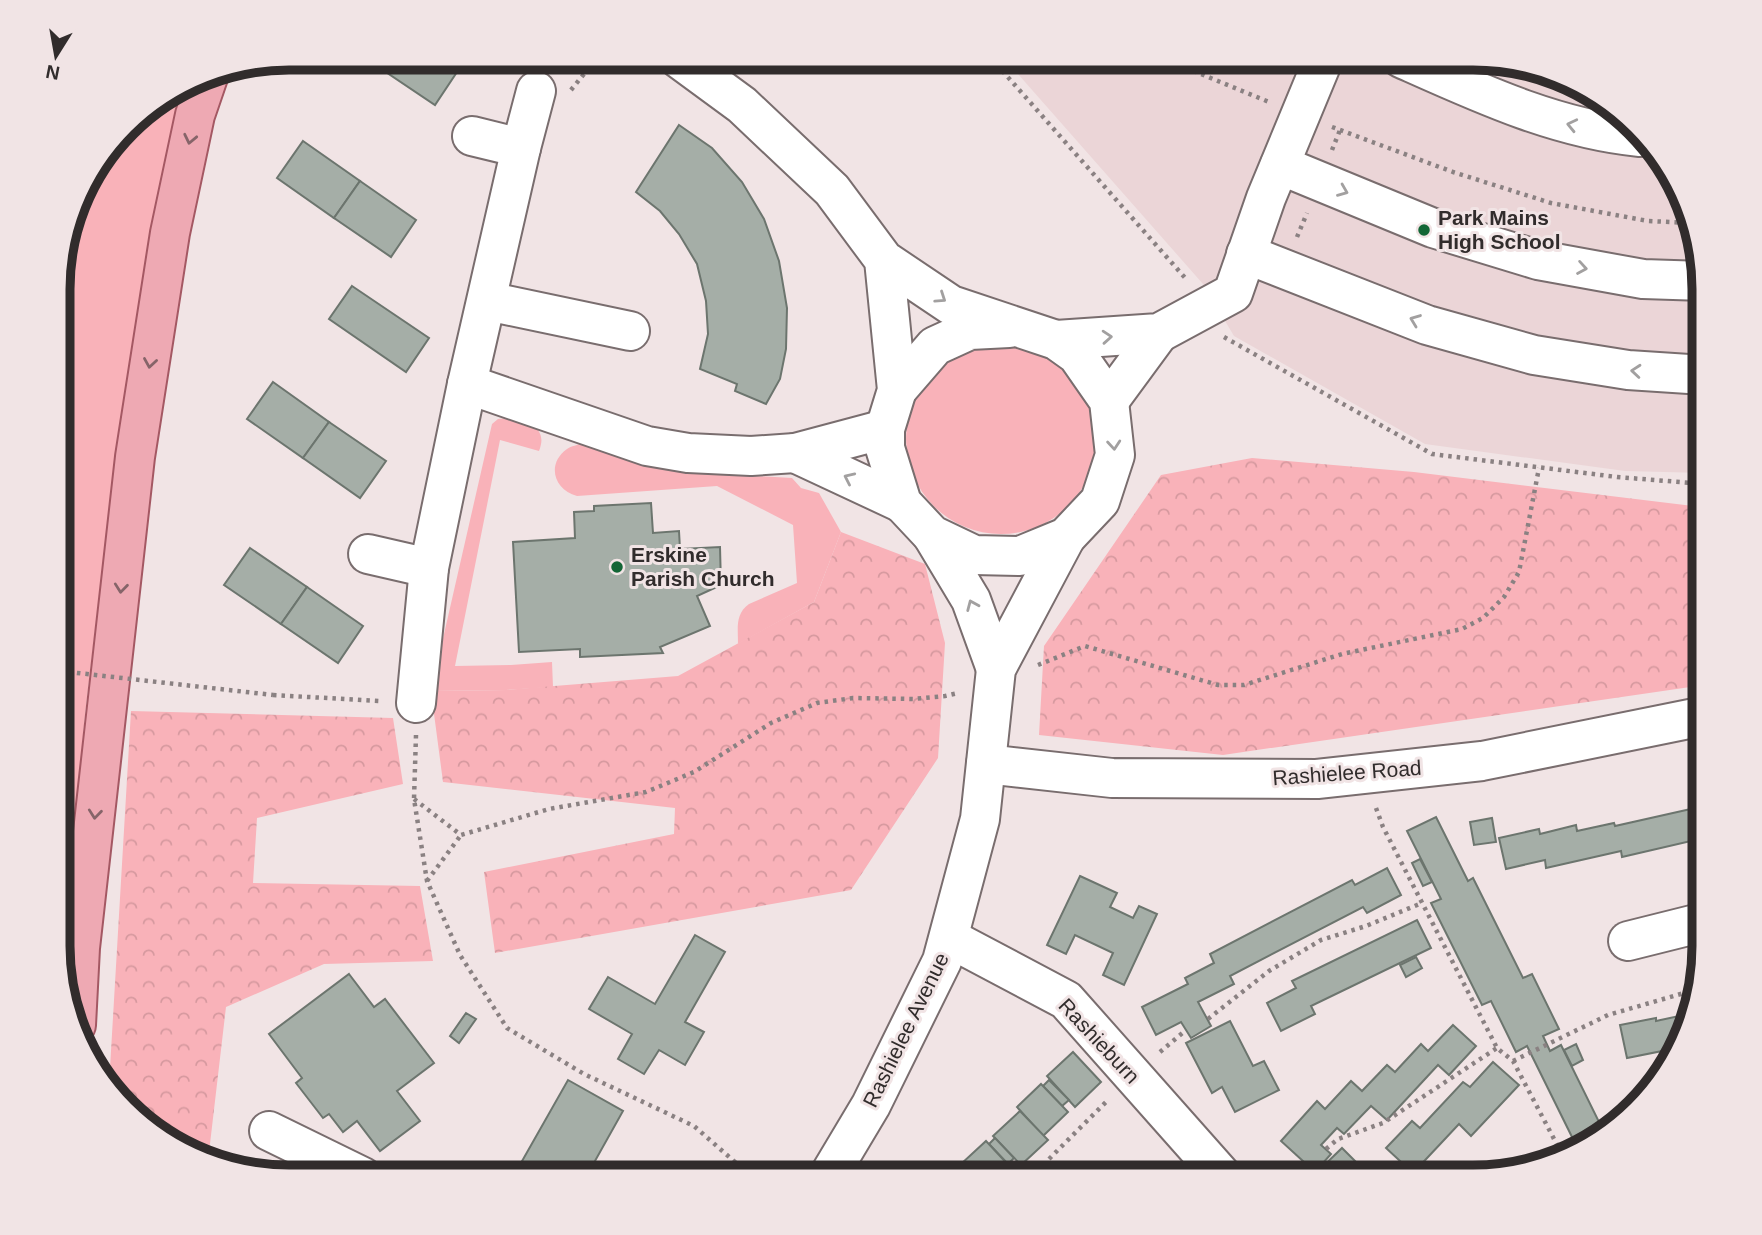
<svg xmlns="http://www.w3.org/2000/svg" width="1762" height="1235" font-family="Arial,sans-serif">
<defs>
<pattern id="forest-crowns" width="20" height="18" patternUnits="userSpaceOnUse" patternTransform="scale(1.75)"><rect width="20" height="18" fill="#f9b2b9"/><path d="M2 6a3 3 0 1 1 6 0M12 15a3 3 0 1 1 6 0" fill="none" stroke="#d6999f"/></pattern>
</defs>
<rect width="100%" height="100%" fill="#f1e4e5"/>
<path fill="#ebd5d7" d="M1004 58H1488L1548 70 1613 105 1680 186 1704 274V473L1625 471 1425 444 1234 336 1203 284Z"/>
<g fill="#f9b2b9">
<path d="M196 78 145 285 110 503 85 715 60 976V259L82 186 136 115Z"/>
<circle cx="1001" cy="439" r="95"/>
<path d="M507 418C526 421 549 426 539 451L500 440 455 666 511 665 552 662 553 687 506 690 431 691 492 424 498 419Z"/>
<path d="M583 443 653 464 702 473 792 478 801 488 819 493 841 532 814 602 738 644C738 628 735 614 749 604L797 583 793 525 717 486 577 496C554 490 546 464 567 449 571 446 578 445 583 443Z"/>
</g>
<g fill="url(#forest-crowns)">
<path d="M1252 458 1414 472 1693 506 1704 505V685L1223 755 1039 735 1044 646 1161 475Z"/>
<path d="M841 532 925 564 945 643 938 758 851 890 495 953 484 872 674 834 675 808 443 782 431 691 506 690 678 676 814 602Z"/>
<path d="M131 711 393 718 403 784 257 818 253 883 420 886 433 961 324 964 226 1007 208 1161 149 1130 109 1085Z"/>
</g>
<g fill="#a5aea7" stroke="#6c756e" stroke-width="2">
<path d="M365 58H436L457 72 435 105Z"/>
<path d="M679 125 712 148 742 182 764 219 779 261 787 308 786 349 780 379 766 404 735 391 737 384 700 369 708 334 706 301 697 264 679 234 660 211 636 192Z"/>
<path d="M303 141 360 181 334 218 277 178Z"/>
<path d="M360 181 416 220 391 257 334 218Z"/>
<path d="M352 286 429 338 406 372 329 319Z"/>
<path d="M273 382 329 422 303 458 247 419Z"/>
<path d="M329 422 386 461 360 498 303 458Z"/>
<path d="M651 503 653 533 679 531 680 549 720 547 721 585 697 596 710 626 660 647 663 653 580 657V649L519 652 513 542 575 538 574 512 594 511V506Z"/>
<path d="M250 548 307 587 281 624 224 585Z"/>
<path d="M307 587 363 626 338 663 281 624Z"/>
<path d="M1704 806V838L1622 857 1621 851 1546 868 1545 860 1506 869 1499 838 1539 829 1540 834 1576 825 1577 831 1614 823 1615 826Z"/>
<path d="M1436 817 1468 881 1473 878 1523 978 1532 974 1559 1029 1543 1036 1550 1051 1561 1045 1603 1130 1576 1145 1527 1046 1516 1052 1491 1001 1482 1005 1431 903 1441 899 1407 831Z"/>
<path d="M1492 818 1496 842 1474 845 1470 822Z"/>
<path d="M1420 859 1432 882 1423 886 1412 863Z"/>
<path d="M1387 868 1401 895 1367 913 1363 907 1230 976 1234 984 1198 1002 1211 1026 1191 1038 1181 1022 1156 1035 1142 1007 1188 984 1185 978 1214 963 1210 954 1352 880 1355 885Z"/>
<path d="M1080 876 1117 893 1110 907 1133 918 1139 906 1157 914 1124 985 1103 975 1113 953 1075 935 1066 954 1047 945Z"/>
<path d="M1417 920 1431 948 1311 1006 1315 1014 1281 1031 1267 1003 1296 988 1292 981Z"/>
<path d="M695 935 725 952 685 1022 704 1032 685 1065 659 1050 644 1074 618 1059 632 1034 589 1009 608 977 655 1004Z"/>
<path d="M1416 957 1422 968 1406 977 1400 965Z"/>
<path d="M349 974 374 1007 385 999 434 1063 397 1091 420 1121 380 1151 357 1121 343 1132 329 1114 323 1118 296 1083 302 1078 269 1034Z"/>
<path d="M466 1013 476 1019 459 1043 450 1036Z"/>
<path d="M1693 1013 1692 1021 1677 1048 1627 1058 1620 1025 1656 1018V1021Z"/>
<path d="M1230 1021 1253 1066 1264 1061 1279 1090 1235 1112 1222 1087 1212 1093 1186 1043Z"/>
<path d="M1453 1025 1476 1046 1449 1075 1438 1065 1387 1120 1371 1106 1344 1134 1337 1128 1321 1145 1331 1154 1315 1172 1281 1141 1317 1101 1325 1109 1351 1081 1362 1091 1387 1065 1395 1072 1421 1044 1428 1051Z"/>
<path d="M1576 1044 1583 1060 1572 1066 1564 1050Z"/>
<path d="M1073 1052 1101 1082 1075 1107 1047 1076Z"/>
<path d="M1493 1062 1519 1085 1471 1136 1459 1124 1413 1173 1386 1148 1412 1121 1420 1128 1463 1082 1470 1087Z"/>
<path d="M568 1080 623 1111 586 1177H513Z"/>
<path d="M1049 1080 1069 1100 1062 1106 1043 1086Z"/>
<path d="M1041 1084 1068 1112 1043 1136 1017 1107Z"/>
<path d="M1020 1111 1048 1140 1021 1165 993 1136Z"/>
<path d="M995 1138 1014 1158 1008 1164 989 1144Z"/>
<path d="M986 1141 1014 1171 1008 1177H973L961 1164Z"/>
<path d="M1342 1148 1371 1177H1312Z"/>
<path d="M966 1169 973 1177H957Z"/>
</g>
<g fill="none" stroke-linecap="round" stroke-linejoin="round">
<g stroke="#796d6e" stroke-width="42">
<g id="minor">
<path d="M678 58 742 105 832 190 884 260 951 305 1056 340 1077 355 1109 401 1115 455 1100 501 1066 537 1020 556 974 555 932 535 902 503 885 448V429L897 390 884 260"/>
<path d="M1401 58C1477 92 1556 129 1640 137"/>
<path d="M472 136 521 148"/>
<path d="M1280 165 1433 228 1538 260 1643 279 1704 281"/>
<path d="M1246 254 1427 325 1534 355 1628 370 1704 375"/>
<path d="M487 301 630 331"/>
<path d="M1056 340 1159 333 1233 293 1266 198 1324 58"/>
<path d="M467 384 647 446 688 453 751 456 795 453 885 429"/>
<path d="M897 390 935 346 970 330 1009 328"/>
<path d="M1109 401 1159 333"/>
<path d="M795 453 902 503"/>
<path d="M932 535 971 600 996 669"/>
<path d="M368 554 429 568"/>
<path d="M416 703 429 568 467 384 521 148 536 91"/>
<path d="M986 764 1112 778 1317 779 1482 761 1704 716"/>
<path d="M949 938 1066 1000 1223 1177"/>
<path d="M1628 941 1704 922"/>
<path d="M269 1131 363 1177"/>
<path d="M828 1177 871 1105 942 961 980 819 996 669 1066 537"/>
</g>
</g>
<g stroke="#a45863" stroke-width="42">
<path id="major" d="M76 1025 80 948 135 457 170 233 195 115 209 74"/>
</g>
<g stroke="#8a8182" stroke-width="4.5" stroke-dasharray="3.5 5" stroke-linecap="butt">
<path d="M991 58 1187 280"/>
<path d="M1162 58 1269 102"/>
<path d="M571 90 597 58"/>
<path d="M1332 127 1453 172 1551 203 1648 221 1690 223"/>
<path d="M1332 150 1340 130"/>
<path d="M1297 237 1307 213"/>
<path d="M1224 337 1432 454 1617 477 1704 484"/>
<path d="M1038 665 1085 646 1218 685H1244L1342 654 1462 629 1483 618 1504 597 1519 572 1539 468"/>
<path d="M273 695 380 701"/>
<path d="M416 735 414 799 427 881 460 955 507 1028 584 1074 694 1126 752 1177"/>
<path d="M414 799 461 835 549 809 646 792 694 772 771 723 817 703 853 698 913 699 945 696 958 693"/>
<path d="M1376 808 1383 827 1497 1048 1513 1061 1563 1156"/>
<path d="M427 881 461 835"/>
<path d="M1208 1019 1269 971 1321 940 1366 926 1422 903"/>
<path d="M1160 1052 1186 1030"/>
<path d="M1513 1061 1608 1015 1698 989"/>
<path d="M1326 1149 1338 1139 1383 1123 1497 1048"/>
<path d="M1031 1177 1107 1101"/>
<path d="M1291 1177 1307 1164"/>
</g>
<use href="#minor" stroke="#fff" stroke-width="38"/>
<use href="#major" stroke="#eea9b3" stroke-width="38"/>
<path stroke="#8a8182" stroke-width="4.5" stroke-dasharray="3.5 5" stroke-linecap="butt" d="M60 671 273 695"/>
</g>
<defs><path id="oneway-chevron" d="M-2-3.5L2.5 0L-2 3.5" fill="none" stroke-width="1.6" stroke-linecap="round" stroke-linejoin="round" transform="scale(1.75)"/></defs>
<g stroke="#a2a0a0">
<use href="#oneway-chevron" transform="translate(1572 125) rotate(-167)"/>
<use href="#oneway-chevron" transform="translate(1343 191) rotate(22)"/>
<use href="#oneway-chevron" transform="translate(1582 268) rotate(10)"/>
<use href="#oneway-chevron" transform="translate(941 298) rotate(34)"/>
<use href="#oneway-chevron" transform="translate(1415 320) rotate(-159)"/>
<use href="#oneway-chevron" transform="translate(1107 337) rotate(-4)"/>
<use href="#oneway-chevron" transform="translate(1636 371) rotate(-175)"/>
<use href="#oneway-chevron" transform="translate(1114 445) rotate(85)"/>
<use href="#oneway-chevron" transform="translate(849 478) rotate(-155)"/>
<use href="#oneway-chevron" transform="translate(972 605) rotate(-113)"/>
</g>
<g stroke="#866469">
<use href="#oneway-chevron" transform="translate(190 139) rotate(102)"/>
<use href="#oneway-chevron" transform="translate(150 363) rotate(99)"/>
<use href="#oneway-chevron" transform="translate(121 588) rotate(96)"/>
<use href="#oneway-chevron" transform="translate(95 814) rotate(96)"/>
</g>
<g fill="#136636" stroke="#f1e4e5" stroke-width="2.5">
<circle cx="1424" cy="230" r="7"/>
<circle cx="617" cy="567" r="7"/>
</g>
<g text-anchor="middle" stroke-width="6" stroke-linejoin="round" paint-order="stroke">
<g font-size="21" font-weight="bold" fill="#312c2c" stroke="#f1e4e5" text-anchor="start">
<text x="1438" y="225">Park Mains<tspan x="1438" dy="24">High School</tspan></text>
<text x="631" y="562">Erskine<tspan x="631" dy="24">Parish Church</tspan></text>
</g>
<g font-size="21" fill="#312c2c" stroke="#f1e4e5">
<text transform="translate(1347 773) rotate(-4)" y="7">Rashielee Road</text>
<text transform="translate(906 1030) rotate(-64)" y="7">Rashielee Avenue</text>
<text transform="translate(1099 1041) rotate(47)" y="7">Rashieburn</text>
</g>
</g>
<path d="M0 0H1762V1235H0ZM289 70H1473A219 219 0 0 1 1692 289V946A219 219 0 0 1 1473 1165H289A219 219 0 0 1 70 946V289A219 219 0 0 1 289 70Z" fill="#f1e4e5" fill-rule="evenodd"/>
<path fill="none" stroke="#312c2c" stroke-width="9" d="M289 70H1473A219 219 0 0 1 1692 289V946A219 219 0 0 1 1473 1165H289A219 219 0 0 1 70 946V289A219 219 0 0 1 289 70Z"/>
<g transform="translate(56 56) rotate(191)" stroke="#f1e4e5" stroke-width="5" paint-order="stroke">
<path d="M0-5L12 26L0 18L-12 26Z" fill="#312c2c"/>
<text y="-10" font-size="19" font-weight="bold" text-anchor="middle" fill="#312c2c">N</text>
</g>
</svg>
